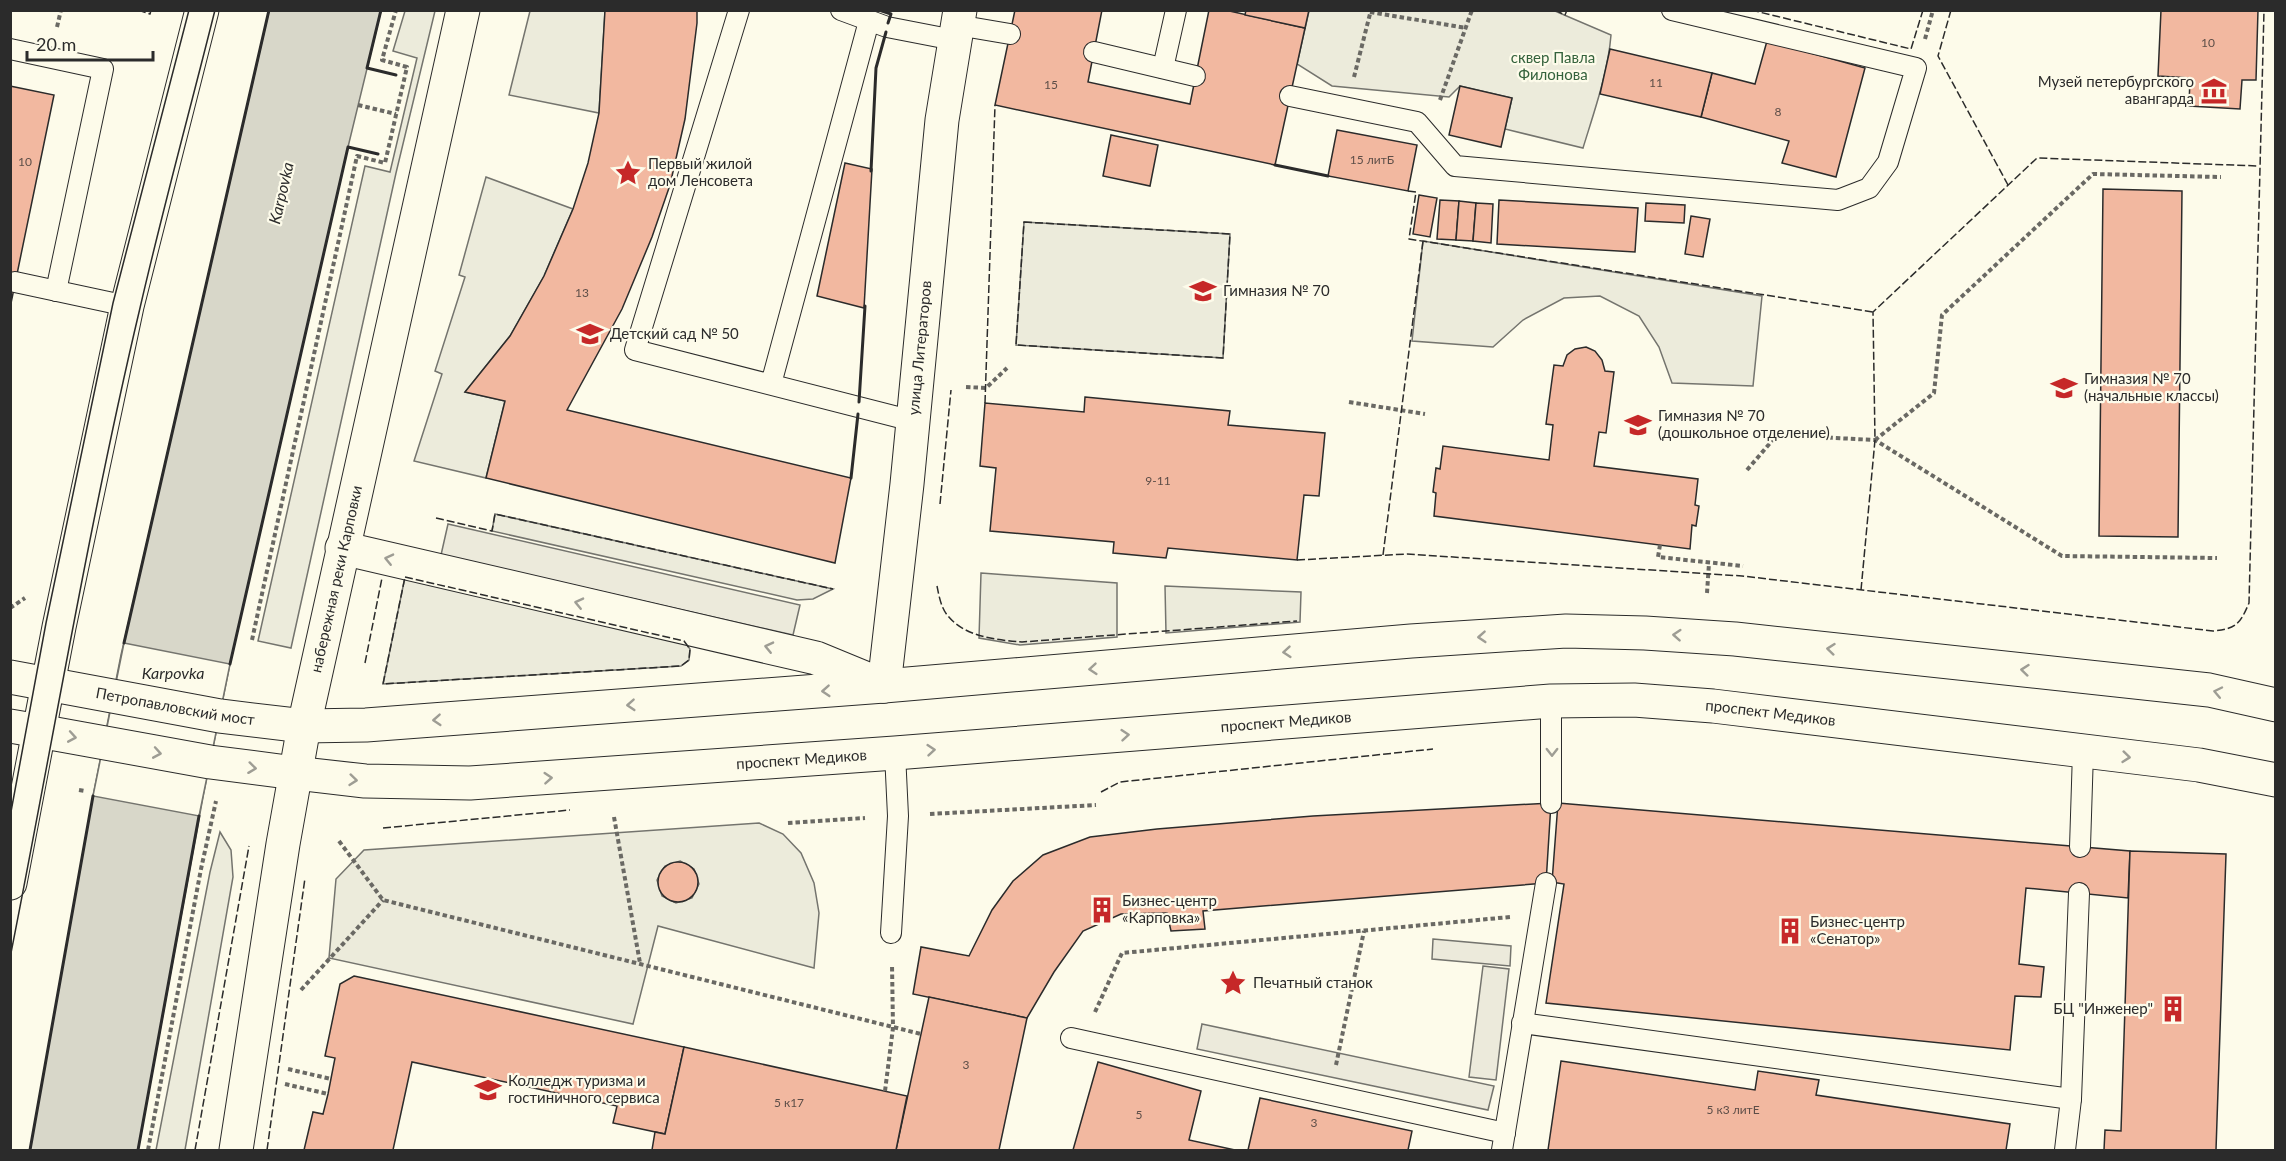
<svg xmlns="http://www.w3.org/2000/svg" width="2286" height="1161" font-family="Lato,sans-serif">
<rect width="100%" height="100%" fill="#fdfbea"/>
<g fill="#ecebdb" stroke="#74746e" stroke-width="1.5" fill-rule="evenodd">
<path d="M405 11H435L396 173 291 648 258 641 365 166 390 172 417 58 393 51Z"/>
<path d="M530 11H605L599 113 509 95Z"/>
<path d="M1309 11H1555L1611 35C1608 73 1594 112 1583 148L1505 129 1512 98 1460 86 1449 97 1332 86 1297 64Z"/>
<path d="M486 177 573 209 544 276 510 336 465 392 505 401 486 478 414 461 442 374 435 371 465 277 459 275Z"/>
<path d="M1024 222 1230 234 1223 358 1016 345Z"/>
<path d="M1423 241 1762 296 1753 386 1672 383 1659 347 1639 316 1600 296 1564 298 1523 320 1493 347 1412 341Z"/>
<path d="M495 514 833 589 813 599 797 600 492 531Z"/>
<path d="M981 573 1117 583V637L1020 645 979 638Z"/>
<path d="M405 577 684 641 690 649 689 660 681 666 383 684Z"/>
<path d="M1165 586 1301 592 1300 622 1166 633Z"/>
<path d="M759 823 783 834 801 853 814 883 819 913 814 968 658 926 633 1024 329 958 336 879 364 850ZM680 861 694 869 699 884 692 898 676 903 662 896 657 880 665 866Z"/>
<path d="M220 832 231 850 233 877 185 1150H156L210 872Z"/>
</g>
<g fill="#eceadb" stroke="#74746e" stroke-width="1.5">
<path d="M448 524 800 605 793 635 441 555Z"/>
<path d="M1433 939 1511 946 1510 966 1432 959Z"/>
<path d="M1483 966 1509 969 1496 1080 1469 1077Z"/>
<path d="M1202 1024 1494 1086 1488 1110 1197 1049Z"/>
</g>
<path fill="#d8d7c9" stroke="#74746e" stroke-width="1.5" d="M269 11H381L348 147 230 664 203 797 138 1150H30L93 796 121 655Z"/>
<path fill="#fdfbea" stroke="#74746e" stroke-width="1.5" d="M124 643 230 664 199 816 93 796Z"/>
<g fill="#f2b8a0" stroke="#2b2b2b" stroke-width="1.5">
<path d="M605 10H697V23L685 119 670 185 652 237 622 309 567 410 851 478 835 563 486 478 505 401 465 392 510 336 544 276 573 209 588 163 599 113Z"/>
<path d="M1015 10H1102L1088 82 1190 104 1209 10H1225L1305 28 1275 165 995 105Z"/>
<path d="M1246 10H1309L1305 28 1245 15Z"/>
<path d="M2161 10H2258L2256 80H2242L2240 109 2189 106 2190 78 2158 76Z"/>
<path d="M1767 41 1865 68 1836 177 1782 163 1789 141 1701 117 1712 73 1755 84Z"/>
<path d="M1610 49 1712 73 1701 117 1600 94Z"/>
<path d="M10 86 54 95 10 308Z"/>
<path d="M1460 86 1512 98 1501 147 1449 135Z"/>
<path d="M1337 130 1417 145 1408 191 1328 176Z"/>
<path d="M1111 135 1158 145 1150 186 1103 176Z"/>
<path d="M845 163 872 169 864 308 817 296Z"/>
<path d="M2103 189 2182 191 2178 537 2099 536Z"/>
<path d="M1419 195 1437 198 1430 237 1413 234Z"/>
<path d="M1440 200 1459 201 1456 240 1437 239Z"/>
<path d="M1499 200 1638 208 1635 252 1497 244Z"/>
<path d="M1459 201 1476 203 1473 241 1456 240Z"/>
<path d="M1476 203 1493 204 1491 243 1473 241Z"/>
<path d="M1646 203 1685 205 1684 223 1645 221Z"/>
<path d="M1691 216 1710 219 1703 257 1685 254Z"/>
<path d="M1586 347 1595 351 1602 360 1605 371 1614 372 1606 433 1599 432 1594 466 1698 479 1695 505 1699 506 1696 526 1692 525 1690 549 1434 516 1436 493 1433 492 1436 468 1440 469 1443 446 1549 460 1553 425 1546 424 1554 365 1563 366 1567 355 1575 349Z"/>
<path d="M1085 397 1230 411 1228 425 1325 433 1319 496 1304 495 1297 560 1168 548 1166 558 1113 553 1114 542 990 531 996 468 980 466 985 403 1084 412Z"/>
<path d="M1551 803 1546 883 1203 911 1205 929 1171 931 1167 913 1121 914 1083 931 1054 972 1027 1018 913 994 921 947 969 956 992 910 1013 881 1043 855 1090 837 1157 829 1313 816Z"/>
<path d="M1558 803 2130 851 2128 898 2026 888 2019 964 2044 967 2041 997 2015 996 2010 1050 1546 1003 1564 884 1552 882Z"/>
<path d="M2130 851 2226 854 2216 1150H2104L2105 1130 2121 1131Z"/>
<circle cx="678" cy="882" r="20"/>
<path d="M354 976 684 1047 665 1134 613 1123 617 1106 412 1062 393 1150H304L313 1112 323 1114 328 1094 335 1058 325 1056 340 984Z"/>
<path d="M929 997 1027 1018 999 1150H896Z"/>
<path d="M684 1047 907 1096 896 1150H652L655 1132 665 1134Z"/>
<path d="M1561 1061 1755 1090 1758 1071 1819 1080 1816 1095 2010 1124 2006 1150H1548Z"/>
<path d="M1098 1062 1201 1091 1189 1140 1235 1150H1073Z"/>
<path d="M1260 1098 1412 1131 1408 1150H1248Z"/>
</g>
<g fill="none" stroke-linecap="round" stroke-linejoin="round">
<g stroke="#2b2b2b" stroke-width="22">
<g id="lane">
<path d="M739 10 635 350 913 421"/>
<path d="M841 10 887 27 954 40"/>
<path d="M957 25 1010 34"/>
<path d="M10 49 103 69 56 291"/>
<path d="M1094 52 1195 76"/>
<path d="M1163 68 1176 10"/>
<path d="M1290 96 1417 122 1455 166 1838 200 1869 188 1888 162 1916 68 1672 10"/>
<path d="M15 282 127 306"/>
<path d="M771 384 869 21"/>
<path d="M1551 701V803"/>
<path d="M2080 847 2083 752"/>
<path d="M891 933 898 816 895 753"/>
<path d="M1522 1023 2071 1099"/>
<path d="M1071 1038 1505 1133"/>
<path d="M1502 1150 1546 883"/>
<path d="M2065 1150 2071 1099 2079 893"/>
</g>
</g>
<g stroke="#2b2b2b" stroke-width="35">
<g id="street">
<path id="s1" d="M884 686 907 484 942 120 960 10"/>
<path d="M10 726 39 731"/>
</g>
</g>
<g stroke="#2b2b2b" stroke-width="35">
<g id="secondary">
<path d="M342 548 816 658 884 686"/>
<path d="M39 731 59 627 127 306 202 10"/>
<path id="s2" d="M236 1150 283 844 304 726 463 10"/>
</g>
</g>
<g stroke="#2b2b2b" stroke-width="35">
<g id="primary">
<path id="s3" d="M10 677 220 716 304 726 366 725 884 686 1411 641 1566 631 1645 633 1735 639 2209 690 2276 705"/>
<path id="s4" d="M10 883 39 731 210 762 295 773 365 781 470 783 895 753 1551 701 1634 700 1713 706 2199 765 2276 780"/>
</g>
</g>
<g stroke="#6a6964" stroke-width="4" stroke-dasharray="4.5 3" stroke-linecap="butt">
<path d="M1370 12 1466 28"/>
<path d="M57 27 61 10"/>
<path d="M1925 39 1933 10"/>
<path d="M1354 77 1371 10"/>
<path d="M1440 100 1472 10"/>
<path d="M358 105 396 114"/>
<path d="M966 387 986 388 1007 368"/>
<path d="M1349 402 1425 414"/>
<path d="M1875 440 1934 393 1942 315 2093 174 2221 177"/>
<path d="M1747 470 1777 435 1875 440 2062 556 2217 558"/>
<path d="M1660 545 1658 557 1743 566"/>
<path d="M1707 593 1709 563"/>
<path d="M10 608 25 598"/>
<path d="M252 640 357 156 385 163 407 67 382 60 396 10"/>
<path d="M79 790 85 791"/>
<path d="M930 814 1096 805"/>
<path d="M614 817 640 963"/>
<path d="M788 823 865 818"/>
<path d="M339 841 383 900 921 1034"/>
<path d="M301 990 383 900"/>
<path d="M1095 1012 1122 953 1510 917"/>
<path d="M1336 1065 1364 931"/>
<path d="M288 1069 331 1079"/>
<path d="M285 1084 328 1094"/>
<path d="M885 1091 893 1028 892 964"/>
<path d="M148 1150 201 869 216 801"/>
</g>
<use href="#lane" stroke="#fdfbea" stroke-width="20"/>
<use href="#street" stroke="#fdfbea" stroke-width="33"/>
<use href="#secondary" stroke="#fdfbea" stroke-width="33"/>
<use href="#primary" stroke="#fdfbea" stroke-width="33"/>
<g stroke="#2b2b2b" stroke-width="1.5">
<path d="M10 817 46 623 113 303 189 10"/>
<path d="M10 958C53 741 89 523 140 308 163 208 190 110 215 10"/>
</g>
<g stroke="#2b2b2b" stroke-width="1.5" stroke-dasharray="8 3" stroke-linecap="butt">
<path d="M138 10 150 14 151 10"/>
<path d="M1555 10 1565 15 1567 10"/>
<path d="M1751 10 1911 49 1923 10"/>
<path d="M1951 10 1938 56 2008 185"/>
<path d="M1408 191 1416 192 1409 239 1873 312"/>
<path d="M1024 222 1230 234 1223 358 1016 345Z"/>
<path d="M985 403 995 105"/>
<path d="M940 504 951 390"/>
<path d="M436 518 492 531 495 514 833 589"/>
<path d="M1383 555 1423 241"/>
<path d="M1297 560 1407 554 1742 576 2213 631C2236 629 2240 624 2249 603L2264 10"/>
<path d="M405 577 684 641 690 649 689 660 681 666 383 684Z"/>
<path d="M937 586C939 596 941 608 948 616 965 637 997 640 1022 642L1297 621"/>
<path d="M1861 590 1875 440 1873 312 2037 158 2259 166"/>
<path d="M365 663 382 578"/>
<path d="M1101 792 1120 782 1433 749"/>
<path d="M383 828 570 810"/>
<path d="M195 1150 249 846"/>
<path d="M267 1150 305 878"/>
</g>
<g stroke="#2b2b2b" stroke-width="3">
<path d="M381 10 367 68 396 75"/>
<path d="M879 10 891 14 888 23"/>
<path d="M1275 165 1328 176"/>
<path d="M871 171 876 68 886 32"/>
<path d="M859 402 865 306"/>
<path d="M851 478 858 414"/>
<path d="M124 643 269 10"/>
<path d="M230 664 348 147 378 154"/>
<path d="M30 1150 93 796"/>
<path d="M138 1150 199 816"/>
</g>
</g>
<defs><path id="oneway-chevron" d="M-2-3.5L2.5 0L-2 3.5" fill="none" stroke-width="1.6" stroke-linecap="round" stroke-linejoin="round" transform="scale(1.5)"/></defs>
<g stroke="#9e9d94">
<use href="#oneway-chevron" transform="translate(389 559) rotate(-167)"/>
<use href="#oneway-chevron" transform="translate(579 603) rotate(-167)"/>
<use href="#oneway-chevron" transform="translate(1677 635) rotate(-176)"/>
<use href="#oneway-chevron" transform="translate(1482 637) rotate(176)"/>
<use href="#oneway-chevron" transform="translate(769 647) rotate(-167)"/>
<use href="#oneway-chevron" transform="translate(1831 649) rotate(-174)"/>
<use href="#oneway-chevron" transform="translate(1287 652) rotate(175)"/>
<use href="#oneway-chevron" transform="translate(1093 669) rotate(175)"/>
<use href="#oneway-chevron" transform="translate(2025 670) rotate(-174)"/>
<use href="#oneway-chevron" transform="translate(826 691) rotate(176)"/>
<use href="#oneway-chevron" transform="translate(2218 692) rotate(-168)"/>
<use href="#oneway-chevron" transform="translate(631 705) rotate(176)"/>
<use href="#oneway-chevron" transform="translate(437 720) rotate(176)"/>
<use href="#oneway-chevron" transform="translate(1125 735) rotate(-5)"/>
<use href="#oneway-chevron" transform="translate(72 737) rotate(10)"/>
<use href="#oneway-chevron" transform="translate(931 750) rotate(-5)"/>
<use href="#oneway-chevron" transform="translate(1552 752) rotate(90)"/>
<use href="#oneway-chevron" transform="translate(157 753) rotate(10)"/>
<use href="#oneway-chevron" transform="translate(2126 757) rotate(6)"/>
<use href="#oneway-chevron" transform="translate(252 768) rotate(7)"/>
<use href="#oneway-chevron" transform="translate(548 778) rotate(-4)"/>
<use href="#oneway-chevron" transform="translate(353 780) rotate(6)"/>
</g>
<defs>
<g id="museum-bare" transform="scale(2.07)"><path d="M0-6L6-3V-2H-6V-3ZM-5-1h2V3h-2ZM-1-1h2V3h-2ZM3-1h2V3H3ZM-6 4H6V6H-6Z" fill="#c62828" stroke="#fdfbea" stroke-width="2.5" paint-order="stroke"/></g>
<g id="sight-bare" transform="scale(2.07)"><path d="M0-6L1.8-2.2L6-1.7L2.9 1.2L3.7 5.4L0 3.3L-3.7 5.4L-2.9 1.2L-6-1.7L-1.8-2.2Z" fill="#c62828" stroke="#fdfbea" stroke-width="2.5" paint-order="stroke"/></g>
<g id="school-bare" transform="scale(2.07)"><path d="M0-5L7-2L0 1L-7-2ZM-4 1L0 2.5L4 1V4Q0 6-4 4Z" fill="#c62828" stroke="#fdfbea" stroke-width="2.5" paint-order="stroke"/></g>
<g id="building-bare" transform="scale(2.07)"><path d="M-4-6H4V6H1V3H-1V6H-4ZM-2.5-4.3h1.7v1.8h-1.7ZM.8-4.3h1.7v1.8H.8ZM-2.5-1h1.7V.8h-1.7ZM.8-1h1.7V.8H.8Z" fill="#c62828" stroke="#fdfbea" stroke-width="2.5" paint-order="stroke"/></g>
<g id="university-bare" transform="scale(2.07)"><path d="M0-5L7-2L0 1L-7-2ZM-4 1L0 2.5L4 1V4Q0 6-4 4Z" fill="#c62828" stroke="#fdfbea" stroke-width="2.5" paint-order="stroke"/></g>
</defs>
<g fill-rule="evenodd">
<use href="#museum-bare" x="2214" y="91"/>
<use href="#sight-bare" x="628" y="173"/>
<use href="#school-bare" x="1203" y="291"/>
<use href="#school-bare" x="590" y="334"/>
<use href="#school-bare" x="2064" y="388"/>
<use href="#school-bare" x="1638" y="425"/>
<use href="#building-bare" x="1102" y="910"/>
<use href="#building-bare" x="1790" y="931"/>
<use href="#sight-bare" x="1233" y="983"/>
<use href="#building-bare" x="2173" y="1009"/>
<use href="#university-bare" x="488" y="1090"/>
</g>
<g text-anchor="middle" stroke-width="4.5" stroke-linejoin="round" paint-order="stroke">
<g font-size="12" fill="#5d4e48">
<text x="2208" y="47">10</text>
<text x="1656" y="87">11</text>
<text x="1051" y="89">15</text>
<text x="1778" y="116">8</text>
<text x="1372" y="164">15 литБ</text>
<text x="25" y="166">10</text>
<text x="582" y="297">13</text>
<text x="1158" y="485">9-11</text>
<text x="966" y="1069">3</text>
<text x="789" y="1107">5 к17</text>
<text x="1733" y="1114">5 к3 литЕ</text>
<text x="1139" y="1119">5</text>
<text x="1314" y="1127">3</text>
</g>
<g font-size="15" fill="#34623c" stroke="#fdfbea">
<text x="1553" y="63">сквер Павла<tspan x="1553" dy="17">Филонова</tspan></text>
</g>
<g font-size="15" fill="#2b2b2b" stroke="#fdfbea" text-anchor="start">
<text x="2194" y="87" text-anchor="end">Музей петербургского<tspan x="2194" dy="17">авангарда</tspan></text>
<text x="648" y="169">Первый жилой<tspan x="648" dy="17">дом Ленсовета</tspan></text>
<text x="1223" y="296">Гимназия № 70</text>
<text x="610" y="339">Детский сад № 50</text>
<text x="2084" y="384">Гимназия № 70<tspan x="2084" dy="17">(начальные классы)</tspan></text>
<text x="1658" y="421">Гимназия № 70<tspan x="1658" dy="17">(дошкольное отделение)</tspan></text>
<text x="1122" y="906">Бизнес-центр<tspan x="1122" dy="17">«Карповка»</tspan></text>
<text x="1810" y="927">Бизнес-центр<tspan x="1810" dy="17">«Сенатор»</tspan></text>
<text x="1253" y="988">Печатный станок</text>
<text x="2153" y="1014" text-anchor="end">БЦ "Инженер"</text>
<text x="508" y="1086">Колледж туризма и<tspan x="508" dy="17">гостиничного сервиса</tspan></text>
</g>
<g font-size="15" fill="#2b2b2b" stroke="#fdfbea">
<text dy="5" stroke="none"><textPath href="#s1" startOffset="340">улица Литераторов</textPath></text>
<text dy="5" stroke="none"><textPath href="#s2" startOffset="580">набережная реки Карповки</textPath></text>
<text dy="5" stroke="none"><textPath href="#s3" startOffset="168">Петропавловский мост</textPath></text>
<text dy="5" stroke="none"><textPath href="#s4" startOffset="1894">проспект Медиков</textPath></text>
<text dy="5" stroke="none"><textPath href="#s4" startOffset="1408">проспект Медиков</textPath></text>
<text dy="5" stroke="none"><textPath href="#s4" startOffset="922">проспект Медиков</textPath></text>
</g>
<g font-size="16" font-style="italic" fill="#2b2b2b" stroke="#fdfbea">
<text transform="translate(281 193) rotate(-77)" y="6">Karpovka</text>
<text x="173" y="679">Karpovka</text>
</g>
</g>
<rect width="2286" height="1161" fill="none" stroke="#2b2b2b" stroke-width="24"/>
<path d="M27 51v9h126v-9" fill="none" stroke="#2b2b2b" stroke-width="3"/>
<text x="36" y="51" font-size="18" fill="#2b2b2b" stroke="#fdfbea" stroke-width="4.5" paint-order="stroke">20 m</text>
</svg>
